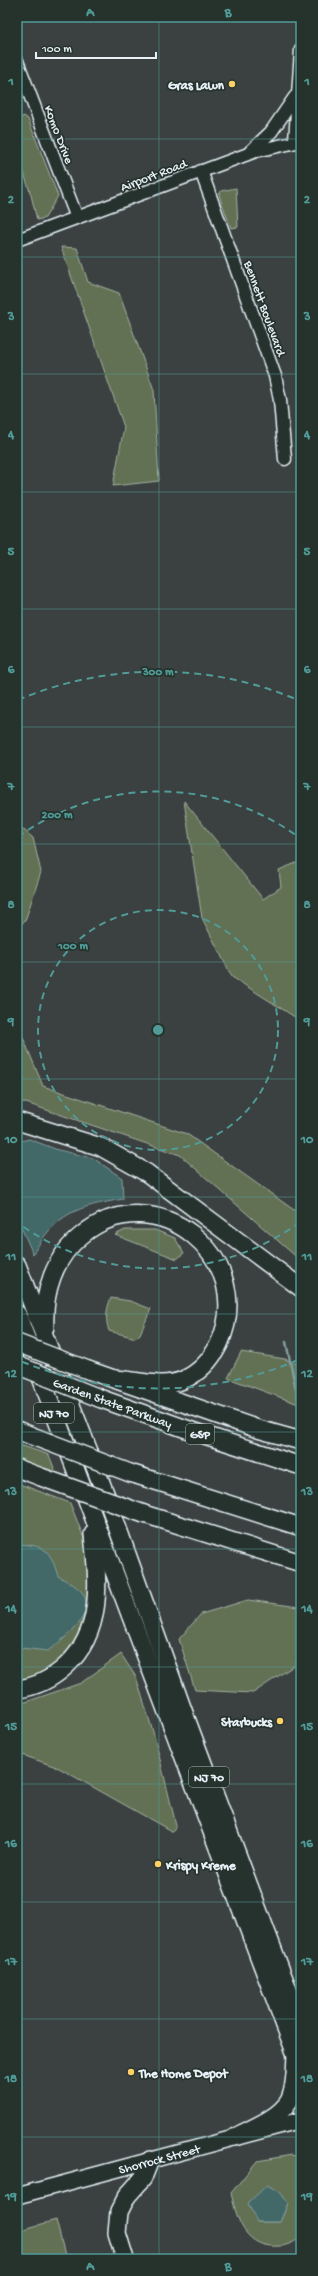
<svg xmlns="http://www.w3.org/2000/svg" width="318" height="2276" font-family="'Gochi Hand',sans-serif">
<rect width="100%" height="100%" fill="#3b4140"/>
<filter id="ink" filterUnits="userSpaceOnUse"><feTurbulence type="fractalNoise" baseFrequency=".025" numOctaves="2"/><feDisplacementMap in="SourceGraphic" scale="8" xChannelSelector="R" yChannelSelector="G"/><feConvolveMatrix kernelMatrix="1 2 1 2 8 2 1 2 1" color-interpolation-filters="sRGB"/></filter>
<g filter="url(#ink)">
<g fill="#627152" stroke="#a5b1a5" fill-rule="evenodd">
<path d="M24 116 28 119 58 196 45 218 37 220 31 195 17 152V119Z"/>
<path d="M236 188 238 227 231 228 219 195 221 191Z"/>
<path d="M61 247 77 248 88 282 119 293 154 390 159 481 113 486 124 427Z"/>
<path d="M184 801 263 899 281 887 279 870 301 861V1021L232 977 202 918Z"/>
<path d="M17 824 33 838 41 872 25 921 17 927Z"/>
<path d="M17 1023 43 1086 187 1134 301 1215V1261L180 1155 17 1100Z"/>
<path d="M125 1230H155L175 1238 184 1253 177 1259 115 1235Z"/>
<path d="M111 1298 130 1301 151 1309 140 1334 136 1338 109 1331C105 1319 106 1310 111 1298Z"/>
<path d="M241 1352 285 1359 301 1366V1405L228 1378Z"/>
<path d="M17 1444 49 1455 56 1473 17 1460Z"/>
<path d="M17 1483 70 1503 87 1546 92 1589 79 1644 53 1671 17 1685Z"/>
<path d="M248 1600 299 1607 301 1649 295 1665 253 1693 195 1690 179 1639 201 1614Z"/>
<path d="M121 1654 136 1677 154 1735 176 1825 173 1832 59 1768 17 1753V1705L81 1683Z"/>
<path d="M292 2155 301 2158V2238C295 2241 287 2246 280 2246 245 2249 237 2220 231 2193L257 2161ZM288 2203 280 2222H257Z"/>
<path d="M56 2220 66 2259H17V2231Z"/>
</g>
<g fill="#436867" stroke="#859fa1">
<path d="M29 1139 58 1150 93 1158 122 1178 123 1199C77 1207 57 1212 33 1254L17 1218V1142Z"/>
<path d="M17 1544C46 1546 49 1548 58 1576 64 1580 76 1585 81 1591 100 1614 63 1639 48 1651L21 1648 17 1643Z"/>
<path d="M267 2185 280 2192 288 2203 280 2222H257L248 2203Z"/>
</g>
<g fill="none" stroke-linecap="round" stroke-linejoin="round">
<path stroke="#859fa1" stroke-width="2.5" d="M286 1342 301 1413"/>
<g stroke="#e8f1f8" stroke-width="15">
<g id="minor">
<path d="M17 61 77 218"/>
<path d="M295 141 301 50"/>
<path d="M250 152 271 132 295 97"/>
<path d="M201 171 275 376 280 400 285 459"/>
<path d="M17 240 256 151 301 141"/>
</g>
</g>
<g stroke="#e8f1f8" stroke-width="18">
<g id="major">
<path id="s1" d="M17 2196 301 2120"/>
</g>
</g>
<g stroke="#e8f1f8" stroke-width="20">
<g id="highway">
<path d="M17 1121 101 1147 147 1173 301 1288"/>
<path d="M17 1265 105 1493 184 1713 301 2024"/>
<path d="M17 1314 301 2068"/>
<path d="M45 1327C43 1292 54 1257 82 1235 155 1175 259 1258 219 1344 211 1360 199 1373 183 1380 162 1389 137 1380 114 1379"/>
<path d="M88 1370 258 1429 301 1441"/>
<path d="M99 1398 192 1431 301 1466"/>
<path d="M17 1430 32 1436"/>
<path d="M17 1468 41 1477"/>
<path d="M130 1473 301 1527"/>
<path d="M144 1514 301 1563"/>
<path d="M17 1689C36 1687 52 1679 66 1666 104 1631 98 1581 93 1534"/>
<path d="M235 2137C252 2128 279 2118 289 2101 296 2088 295 2069 296 2055"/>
<path d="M125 2259 117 2233 119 2212 127 2196 143 2178 150 2160"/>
</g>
</g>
<use href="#minor" stroke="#26332d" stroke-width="12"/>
<use href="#major" stroke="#26332d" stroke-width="15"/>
<use href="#highway" stroke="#26332d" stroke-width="17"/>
<g stroke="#e8f1f8" stroke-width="20" stroke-linecap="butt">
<g id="highway-bridge">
<path d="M17 1343 88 1370"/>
<path d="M17 1365 99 1398"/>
<path d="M32 1436 130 1473"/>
<path d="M41 1477 144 1514"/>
</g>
</g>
<use href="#highway-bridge" stroke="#26332d" stroke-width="17"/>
</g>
</g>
<path fill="none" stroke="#509b97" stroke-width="1" stroke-opacity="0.55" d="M159 17V2259M17 139H301M17 257H301M17 374H301M17 492H301M17 609H301M17 727H301M17 844H301M17 962H301M17 1079H301M17 1197H301M17 1314H301M17 1432H301M17 1549H301M17 1667H301M17 1784H301M17 1902H301M17 2019H301M17 2137H301"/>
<g fill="none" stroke="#509b97" stroke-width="2" stroke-dasharray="7 5">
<circle cx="158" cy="1030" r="120"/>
<path d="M300 1222A239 239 0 0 1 18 1223M18 837A239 239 0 0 1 300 838"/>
<path d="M298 1360A359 359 0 0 1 18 1360M18 700A359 359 0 0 1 298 700"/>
</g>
<g fill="#ffd166" stroke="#26332d" stroke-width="1.5">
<circle cx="232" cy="84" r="4"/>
<circle cx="280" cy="1721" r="4"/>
<circle cx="158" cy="1864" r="4"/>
<circle cx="131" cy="2072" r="4"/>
</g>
<g text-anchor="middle" stroke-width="3.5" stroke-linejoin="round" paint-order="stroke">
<g fill="#26332d" stroke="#aeb8bb" stroke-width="1">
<rect x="34" y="1403" width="40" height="20" rx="3"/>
<rect x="186" y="1424" width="28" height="20" rx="3"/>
<rect x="189" y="1767" width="40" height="20" rx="3"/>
</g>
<g font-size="12" font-weight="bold" fill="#e8f1f8">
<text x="54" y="1417">NJ 70</text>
<text x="200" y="1438">GSP</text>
<text x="209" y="1781">NJ 70</text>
</g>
<g font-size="13" font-weight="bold" fill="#e8f1f8" stroke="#26332d" text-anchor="end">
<text x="224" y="89">Gras Lawn</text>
<text x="272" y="1726">Starbucks</text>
<text x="166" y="1869" text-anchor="start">Krispy Kreme</text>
<text x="139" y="2077" text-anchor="start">The Home Depot</text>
</g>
<g font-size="13" fill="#e8f1f8" stroke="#26332d">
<text transform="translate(60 134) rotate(69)" y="5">Komo Drive</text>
<text transform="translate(153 174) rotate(-21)" y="5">Airport Road</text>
<text transform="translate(266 308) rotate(70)" y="5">Bennett Boulevard</text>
<text transform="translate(113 1402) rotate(20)" y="5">Garden State Parkway</text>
<text dy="5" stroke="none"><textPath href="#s1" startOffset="147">Shorrock Street</textPath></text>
</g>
</g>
<circle cx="158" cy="1030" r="6" fill="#509b97" stroke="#26332d" stroke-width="2"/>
<g font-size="12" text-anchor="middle" font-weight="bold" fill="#509b97" stroke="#26332d" stroke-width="3.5" stroke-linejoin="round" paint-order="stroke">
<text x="158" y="675">300 m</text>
<text x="57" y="818">200 m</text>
<text x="73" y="949">100 m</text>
</g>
<rect width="318" height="2276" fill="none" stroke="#26332d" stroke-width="44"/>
<path d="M36 52v6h120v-6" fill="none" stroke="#e8f1f8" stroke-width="2"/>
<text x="42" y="52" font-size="12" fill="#e8f1f8" stroke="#26332d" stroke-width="3" paint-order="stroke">100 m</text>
<rect x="22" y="22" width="274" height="2232" fill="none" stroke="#509b97" stroke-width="1.5"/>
<g font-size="13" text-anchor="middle" font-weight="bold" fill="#509b97">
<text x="90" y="16">A</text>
<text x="228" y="16">B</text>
<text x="11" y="85">1</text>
<text x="307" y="85">1</text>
<text x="11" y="203">2</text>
<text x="307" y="203">2</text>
<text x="11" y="320">3</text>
<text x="307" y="320">3</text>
<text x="11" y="438">4</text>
<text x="307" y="438">4</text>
<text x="11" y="555">5</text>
<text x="307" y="555">5</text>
<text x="11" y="673">6</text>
<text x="307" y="673">6</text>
<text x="11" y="790">7</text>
<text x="307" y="790">7</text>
<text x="11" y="908">8</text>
<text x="307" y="908">8</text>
<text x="11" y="1025">9</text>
<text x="307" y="1025">9</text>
<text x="11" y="1143">10</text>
<text x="307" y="1143">10</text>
<text x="11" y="1260">11</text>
<text x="307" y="1260">11</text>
<text x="11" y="1377">12</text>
<text x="307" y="1377">12</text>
<text x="11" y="1495">13</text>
<text x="307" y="1495">13</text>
<text x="11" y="1612">14</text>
<text x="307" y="1612">14</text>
<text x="11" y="1730">15</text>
<text x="307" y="1730">15</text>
<text x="11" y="1847">16</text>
<text x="307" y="1847">16</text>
<text x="11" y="1965">17</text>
<text x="307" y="1965">17</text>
<text x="11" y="2082">18</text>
<text x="307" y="2082">18</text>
<text x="11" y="2200">19</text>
<text x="307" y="2200">19</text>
<text x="90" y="2270">A</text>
<text x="228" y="2270">B</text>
</g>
</svg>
